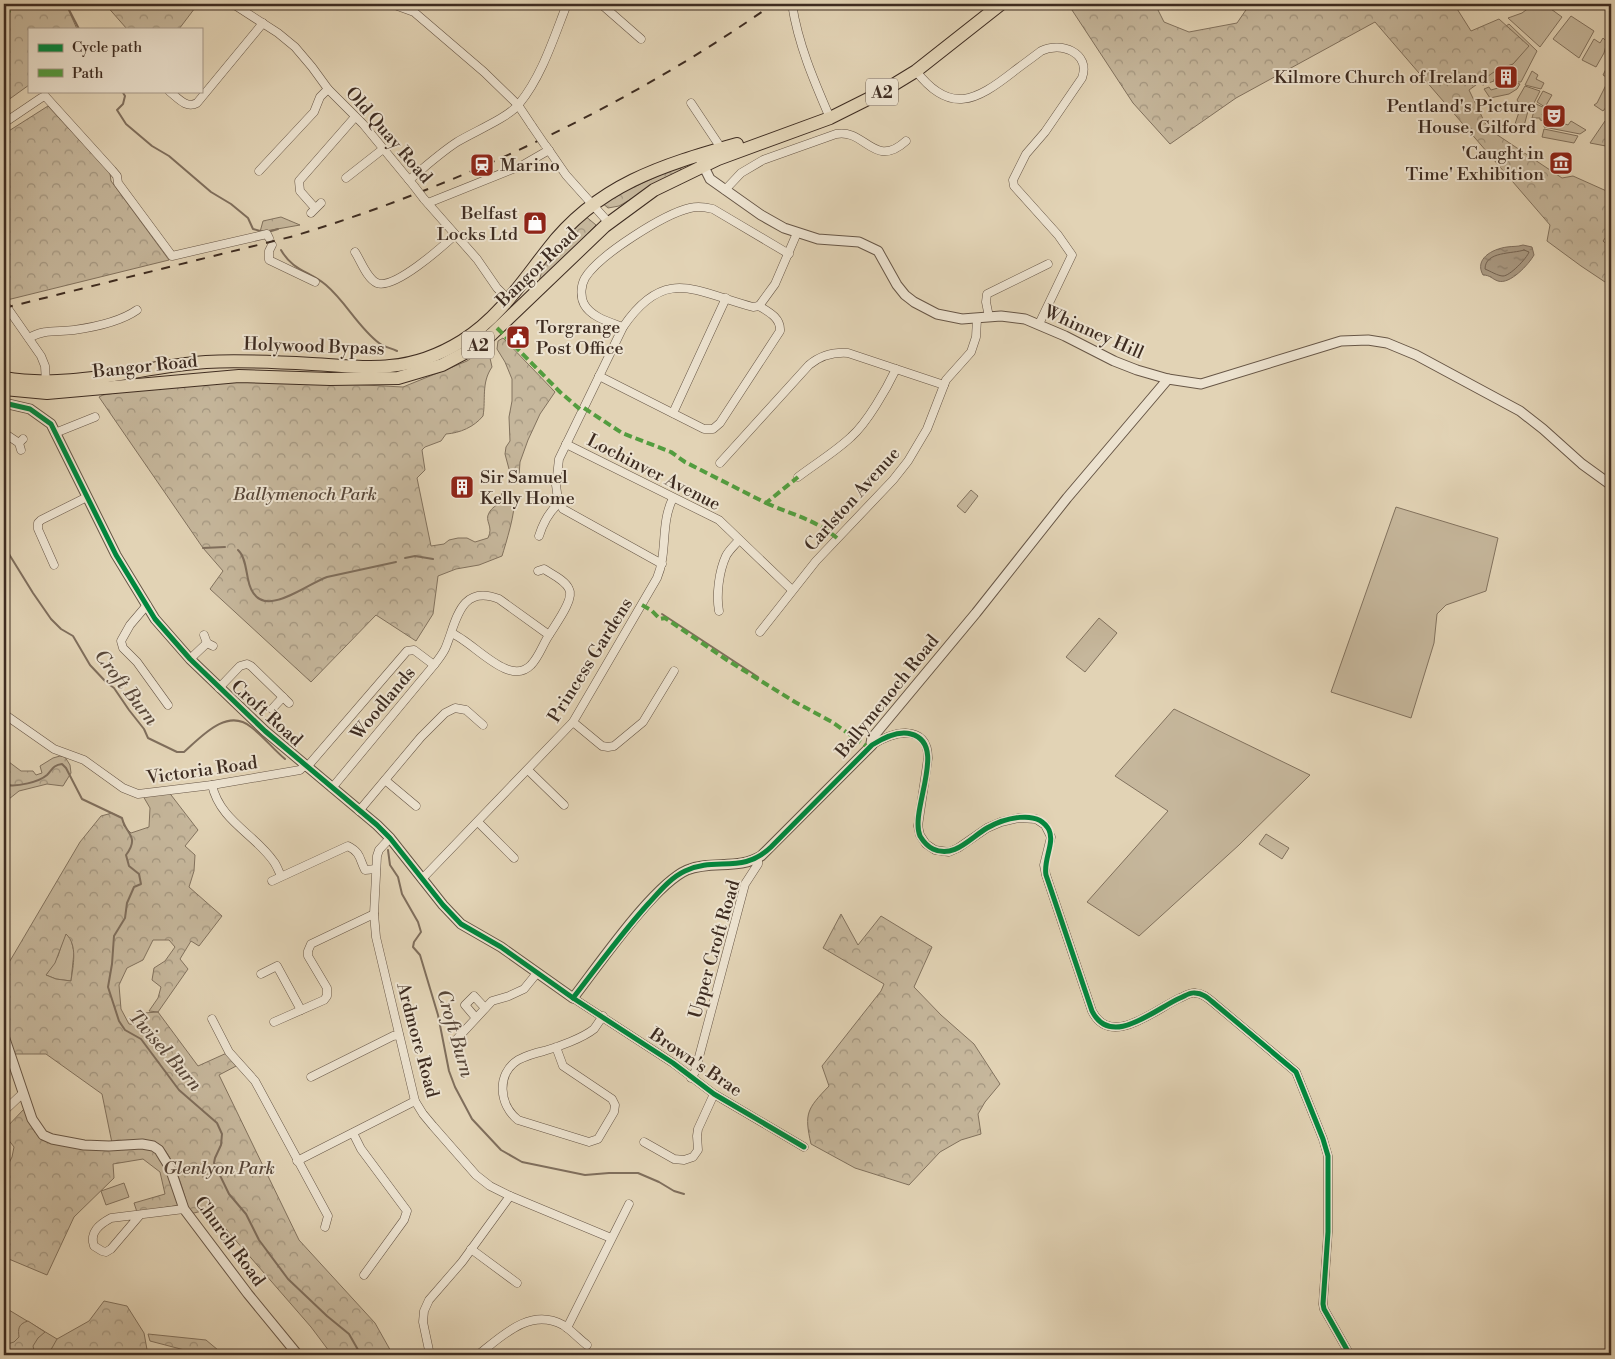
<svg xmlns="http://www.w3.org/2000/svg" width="1615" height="1359" font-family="'Libre Bodoni',serif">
<defs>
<pattern id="forest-crowns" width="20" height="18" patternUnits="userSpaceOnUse" patternTransform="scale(1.25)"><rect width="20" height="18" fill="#c6b79c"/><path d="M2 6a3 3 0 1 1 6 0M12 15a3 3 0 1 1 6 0" fill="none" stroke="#a2957f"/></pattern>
<pattern id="water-ripples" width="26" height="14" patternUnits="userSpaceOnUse" patternTransform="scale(1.25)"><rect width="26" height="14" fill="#aa9a83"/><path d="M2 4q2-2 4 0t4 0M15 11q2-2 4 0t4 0" fill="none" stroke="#8c7e6b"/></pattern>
</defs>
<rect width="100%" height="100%" fill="#e2d3b5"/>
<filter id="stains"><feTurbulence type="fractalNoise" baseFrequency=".004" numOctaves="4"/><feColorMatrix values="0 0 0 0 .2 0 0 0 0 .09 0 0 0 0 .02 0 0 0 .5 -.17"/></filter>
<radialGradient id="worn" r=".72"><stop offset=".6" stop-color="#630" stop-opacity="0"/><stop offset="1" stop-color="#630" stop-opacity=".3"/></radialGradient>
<g fill="#c6b79c" stroke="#82725e">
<path d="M1534 4H1544L1562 17 1540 47 1508 18 1522 13Z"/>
<path d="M1571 16 1594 31 1579 58 1553 39Z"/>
<path d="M1509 24 1537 51 1521 82H1513L1509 70 1505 71 1506 75 1494 79V81L1483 85 1478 82 1498 69 1513 64 1528 46 1506 26Z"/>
<path d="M1603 38 1607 42 1604 53 1596 67 1582 60 1594 39 1600 43Z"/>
<path d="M1611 59V101L1603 111 1594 105 1597 103 1609 79 1603 75Z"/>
<path d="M1532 71 1538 75 1536 79 1544 83 1541 89 1525 85Z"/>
<path d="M1515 83 1520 84 1517 89 1509 94 1490 98 1484 89 1489 87 1491 90Z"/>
<path d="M1525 86 1540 91 1532 107 1529 108 1521 106 1517 100Z"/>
<path d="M1543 91 1552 95 1545 107 1537 102Z"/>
<path d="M1536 104 1545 108 1542 115 1568 125 1571 121 1586 130 1580 134 1544 127 1545 121 1540 120V118H1532Z"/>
<path d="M1520 109 1528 111 1524 126C1520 128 1518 127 1515 124Z"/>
<path d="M1544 129 1578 136 1574 143 1542 137Z"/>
<path d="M971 490 978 496 965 513 957 506Z"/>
<path d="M1396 507 1498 538 1486 591 1446 605 1437 614 1434 643 1411 718 1331 692Z"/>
<path d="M1099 618 1117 633 1085 672 1066 657Z"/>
<path d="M1174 709 1310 775 1239 845 1139 936 1087 902 1168 811 1115 776Z"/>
<path d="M1266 834 1289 848 1282 859 1259 844Z"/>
<path d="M65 933 71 939 74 952 71 981 56 979 46 975 58 956Z"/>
<path d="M124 1183 129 1197 106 1205 101 1191Z"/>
<path d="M4 1307 57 1339 78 1355H4Z"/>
</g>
<g fill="url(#forest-crowns)" stroke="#82725e" fill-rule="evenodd">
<path d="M16 4H66L77 29H29V85L4 103V16Z"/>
<path d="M105 4H198L179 29H127Z"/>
<path d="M1068 4H1155L1164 22 1189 32 1237 23 1250 4H1454L1471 31 1499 19 1529 46 1513 64 1498 69 1469 90 1485 123 1496 134 1562 178 1573 176 1611 193V230L1603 241 1611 248V286L1581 266 1547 241 1550 225 1375 22 1236 98 1170 144 1133 103Z"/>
<path d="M48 106 110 173 111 181 169 260 7 300 4 296V134Z"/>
<path d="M1605 121 1611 127V147L1590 143Z"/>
<path d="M682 165 680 171 619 206 608 208 601 202Z"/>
<path d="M584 215 596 225 539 284C541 259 568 233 584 215Z"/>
<path d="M281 217 300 225 260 232 263 221Z"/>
<path d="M503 338 555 392 540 414 528 440 520 462 519 476 515 477 509 469 505 454 506 447 510 441 509 417 512 401V379L505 362 497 349 498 341Z"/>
<path d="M484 349 490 358 492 367C481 383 486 399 483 416 474 427 460 433 446 434L441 441 425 447 422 450 425 470 417 478 431 546 444 544 449 540 458 538H467L475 542 488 538C494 526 484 521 489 513 491 508 498 505 501 500L502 491 506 490C510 492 513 495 514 499 516 511 506 543 502 556L479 565 456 569 438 576 433 614 416 641 376 615 311 682 210 589 223 571 203 548 99 397 103 395 146 388 247 380 288 381 403 387 467 361Z"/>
<path d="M60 756 65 757 70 765 71 773 63 786 47 784 19 791 4 803V760L9 762 21 771H33L36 775 42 773 40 766 53 758Z"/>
<path d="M168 791 198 830 185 846 195 855 194 871 189 887 222 916 199 946 191 941 180 959 188 969 158 1012 149 1011 158 998 161 987 152 980 154 968 165 961 175 947 169 940H153L143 960 127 968 119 985 121 1009 129 1024 139 1025 144 1013 158 1012 198 1066 229 1052 240 1064 219 1075 299 1240 375 1323 393 1355H332L311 1327 218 1220 206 1210 190 1214C184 1196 173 1144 151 1141 139 1139 124 1142 112 1143L102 1094 46 1054H13L4 1030V971L80 842 101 816 112 813 122 818 124 826 131 833 149 827 150 808 143 796ZM66 934C78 945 73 966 71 981L56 979 46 975 55 963Z"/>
<path d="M841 914 858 945 881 916 932 947 914 987 941 1015 974 1044 1000 1084 985 1102 978 1114 981 1134 961 1140 940 1152 909 1185 855 1168 811 1144C804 1113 807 1109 829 1086L822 1066 881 991 884 984 823 948Z"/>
<path d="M24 1109 42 1139 147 1146 161 1157 180 1205 137 1212 134 1203 165 1194 160 1172 143 1159 113 1164 114 1178 74 1217 47 1275 4 1257V1173L12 1157 14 1147 4 1134V1130Z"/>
<path d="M104 1301 127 1306 144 1333 148 1355H48L57 1339 89 1321Z"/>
<path d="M28 1321 45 1332 38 1338 33 1346 35 1355H4V1345L14 1342 19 1337C18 1329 18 1324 28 1321Z"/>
<path d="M148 1334 206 1340 224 1355H197L196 1353 150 1341Z"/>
</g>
<path fill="url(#water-ripples)" stroke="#7f6e5c" d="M1523 245 1532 247 1534 255C1529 264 1510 285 1498 281 1492 279 1490 275 1483 275 1474 259 1492 249 1507 247 1513 246 1517 247 1523 245Z"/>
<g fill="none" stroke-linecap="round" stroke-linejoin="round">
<path stroke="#746352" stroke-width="1" d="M1524 250 1529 252C1527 258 1510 276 1503 276 1498 276 1490 271 1485 269 1485 251 1513 254 1524 250Z"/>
<g stroke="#7f6e5c" stroke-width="2">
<path d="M66 4 79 29"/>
<path d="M122 91 125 96 123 104 117 110 126 124 152 146 169 156 211 192 231 204 248 218 253 229 264 232"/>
<path d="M268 232 278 229"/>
<path d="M281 250C293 271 309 271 326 285 346 302 358 327 379 343 384 347 391 348 397 351"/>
<path d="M4 546 33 593 51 619 61 629 73 636 90 665 106 682 114 688 129 710 144 729 148 738 177 752H184C201 737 227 707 251 727 263 736 273 749 285 759"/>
<path d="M203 548 225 547"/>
<path d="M238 550C245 556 246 570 248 579 257 626 304 585 327 577L396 562"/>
<path d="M405 558 415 556 433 559"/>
<path d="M662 614 758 677"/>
<path d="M4 772 6 775 7 785C17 787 39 782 47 775 52 770 53 765 62 764L66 768 82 799 122 818C126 835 140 836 126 855L129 866 139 874 141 884 134 887 127 903 125 918 114 936 112 964 108 987 119 1021 125 1030 141 1039 179 1090 217 1123 222 1134 221 1145 215 1158 214 1163 229 1194 246 1214 259 1240 288 1279 327 1316 349 1334 361 1355"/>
<path d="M388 850 390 865 398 877 402 894 418 922 421 932 414 942 413 947 420 955 438 1015 449 1071 455 1087 472 1119 501 1150 522 1162 585 1175 609 1173H638L659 1182 674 1191 684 1194"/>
</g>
<g stroke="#675646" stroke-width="9">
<g id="minor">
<path d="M233 4 278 33 295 47 312 67 328 89 363 124 414 186"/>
<path d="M392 4 414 12 484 72 518 105 532 126"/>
<path d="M601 4 641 39"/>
<path d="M792 4C798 44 814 81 830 118"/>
<path d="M916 71C950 115 976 101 1013 72 1022 65 1032 58 1041 51 1061 41 1091 53 1082 78L1045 132 1026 154 1013 180 1014 186 1058 235 1072 255 1039 324"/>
<path d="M169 91C178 98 186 109 197 103L263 23"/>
<path d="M691 103 721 148"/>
<path d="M4 123 41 98 45 96 112 170 117 176 118 183 172 256 267 234 269 238"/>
<path d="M546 146 566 175 609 223"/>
<path d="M259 171 314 112 320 97 328 89"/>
<path d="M346 178 383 149"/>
<path d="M409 180C425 167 440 153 457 142 473 132 508 118 519 104 542 76 554 37 567 4"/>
<path d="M725 190 741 173 763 160 836 134C865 128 874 170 906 141"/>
<path d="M424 199 477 259 497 288 509 300"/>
<path d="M428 203 523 165 549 150"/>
<path d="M315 208 300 191 299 181 355 117"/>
<path d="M311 213 321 203"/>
<path d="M272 245 269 251V260L315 282"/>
<path d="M355 252C361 261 367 279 377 283 394 290 442 247 455 235"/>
<path d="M4 303 41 356 45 366 46 383"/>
<path d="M759 306 775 284 797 233"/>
<path d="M989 317 986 302 987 294 1048 264"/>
<path d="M623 327C609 322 591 317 584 304 580 296 581 285 585 278 599 255 664 214 690 208 698 206 705 207 713 209L789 254"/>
<path d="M29 338C43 329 58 332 74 330 95 327 120 322 137 310"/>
<path d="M599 376 704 429H713L720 423 780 331C781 318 769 312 759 306"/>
<path d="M673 413 726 298"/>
<path d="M4 433 19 443"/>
<path d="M55 433 95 417"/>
<path d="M566 444 719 520 792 590"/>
<path d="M21 450 19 443 23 439"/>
<path d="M720 463 809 365C821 355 833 352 848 353L944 385"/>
<path d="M798 477C815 464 835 452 851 437 867 423 887 388 896 369"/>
<path d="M539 536C543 523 549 512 559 503"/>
<path d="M662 564 563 509 558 500 556 485 559 459 623 327C665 265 696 292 753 307L759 306"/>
<path d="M54 565 38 529V523L41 520 87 497"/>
<path d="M538 571 544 569C551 574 565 580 569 589 575 599 555 625 549 635"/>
<path d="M147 605 130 625 121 641 123 648 137 662 168 705"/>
<path d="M719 611C716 595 719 571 726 556 729 550 735 545 739 540"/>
<path d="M760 632 816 561 893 480 908 461 927 429 946 380 971 352 976 337 977 319"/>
<path d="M204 635 207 643 213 646"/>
<path d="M190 659 207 643"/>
<path d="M434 665C438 660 442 655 445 649 456 624 459 583 499 599L549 635C543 644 539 657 531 665 509 688 473 641 451 633"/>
<path d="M219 688 240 666 247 664 251 666 289 703"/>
<path d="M272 709 283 697"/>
<path d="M4 714 54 749 84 760 123 788 138 794 212 785 300 770 305 765"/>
<path d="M573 722 602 746 608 747 614 746 643 722 674 671"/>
<path d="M872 745C892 731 928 723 928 758L918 826 920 835 926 844 935 850 949 852 958 848 987 828 1001 822 1019 818 1036 819 1045 825 1051 837 1044 865 1046 875 1092 1011C1111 1049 1155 1009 1180 998 1185 996 1190 992 1195 993 1203 993 1209 999 1215 1004L1296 1072 1323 1139 1328 1156V1232L1323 1304 1324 1309 1350 1355"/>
<path d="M307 767 407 651 414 650 434 665 332 788"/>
<path d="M528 770 564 805"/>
<path d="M385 780 416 806"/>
<path d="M212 785C220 821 255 834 274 862 277 866 279 872 281 876"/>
<path d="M359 811 421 737 445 713 455 708 466 710 483 725"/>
<path d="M478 822 514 858"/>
<path d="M390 838 379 850 377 856 374 914 376 937 415 1101 423 1114 433 1126 476 1175 490 1186 510 1196 611 1238"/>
<path d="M422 879 573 722 657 578C668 552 660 524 673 498"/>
<path d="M272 881 348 846C361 853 359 858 365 870L376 869"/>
<path d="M261 974 277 966 301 1010"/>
<path d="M573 998 673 1063 714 1094 804 1147"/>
<path d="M476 1018 465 1005 474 996 485 1008"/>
<path d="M212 1019 229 1052 255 1081 328 1216 325 1227"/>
<path d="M274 1022 324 1000 327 996V988L308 956V951L311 944 374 914"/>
<path d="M454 1042 492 1001 509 996 524 989 537 973"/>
<path d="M556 1047 563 1066 612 1099 615 1105 614 1112 598 1139 589 1142 518 1120C499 1105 496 1074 518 1060 526 1056 535 1053 544 1051 558 1047 583 1038 594 1029 597 1025 600 1020 603 1016"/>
<path d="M311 1077 393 1036 399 1035"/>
<path d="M691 1078 695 1072 745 884 758 864V859"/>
<path d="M4 1111 22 1094"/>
<path d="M353 1133 361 1149 407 1211 404 1220 364 1275"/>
<path d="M644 1142 674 1159 684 1160 693 1157 698 1150 697 1136 698 1129 714 1094"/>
<path d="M297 1161 415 1101"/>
<path d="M140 1215 111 1249 106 1252 102 1251 94 1246C89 1232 100 1224 111 1218L184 1209"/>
<path d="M471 1249 517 1283"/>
<path d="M567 1328 629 1204"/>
<path d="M430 1355 423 1322 424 1311 429 1300 462 1262 510 1196"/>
<path d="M478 1355C502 1336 530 1307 563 1325 571 1330 579 1339 587 1345"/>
</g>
</g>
<g stroke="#675646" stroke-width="11">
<g id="tertiary">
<path d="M701 161 710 179 761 215 784 228 818 239 859 242 878 251 897 285 905 295 914 302 937 314 962 319 1001 316 1025 319 1065 336 1114 361 1137 370 1168 379 1201 384 1341 341 1368 340 1387 343 1416 355 1520 411 1543 429 1582 464 1611 485"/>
<path d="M4 403 30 409 51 424 116 555 155 619 190 659 265 731 377 825 390 838 443 905 461 924 501 947 573 998C598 966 653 885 687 870 711 860 739 870 761 856L872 745 871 743 872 738 976 613 1067 498 1168 379"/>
<path d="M4 1036 32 1119 43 1135 52 1139 84 1145 109 1146 142 1144 153 1146 159 1150 170 1168 184 1209 248 1294 298 1355"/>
</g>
</g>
<g stroke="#3e2c21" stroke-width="14">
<g id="trunk">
<path d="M4 378C71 390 139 367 206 362 242 360 277 362 312 364 338 365 364 369 390 366 415 364 441 354 462 341 499 318 522 282 548 249 597 185 662 165 737 144"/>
<path d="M4 389 47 393 239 376 330 379 398 378 442 365 476 347 492 334 605 226 654 190 718 159 830 118 880 93 916 71 1001 4"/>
</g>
</g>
<use href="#minor" stroke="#ece2cf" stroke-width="8"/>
<use href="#tertiary" stroke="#ece2cf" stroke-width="9"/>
<use href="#trunk" stroke="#e2d3b5" stroke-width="12"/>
<path stroke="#3e2c21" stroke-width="2" stroke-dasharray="9 9" stroke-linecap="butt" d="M4 308 294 236C459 186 632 104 773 4"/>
<g stroke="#675646" stroke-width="9" stroke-linecap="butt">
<g id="minor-bridge">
<path d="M532 126 545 145"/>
<path d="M414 186 424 199"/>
</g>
</g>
<use href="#minor-bridge" stroke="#ece2cf" stroke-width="8"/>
<g stroke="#539d3f" stroke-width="4" stroke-dasharray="8 4" stroke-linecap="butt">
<path d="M4 16 16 4"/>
<path d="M497 328 560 392 582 411"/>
<path d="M584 408 622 433 671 452 685 462 766 503 798 477"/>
<path d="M766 503C793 515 814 519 837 538"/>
<path d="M642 605 651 610 660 619 665 618 727 660 795 702 832 722 869 748"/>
</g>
<g stroke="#ece2cf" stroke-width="8">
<g id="cycleway">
<path d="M4 403 30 409 51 424 116 555 155 619 190 659 265 731 377 825 390 838 443 905 461 924 501 947 573 998 673 1063 714 1094 804 1147"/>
<path d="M573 998C598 966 621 934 648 904 659 892 670 878 685 871 716 856 742 875 771 847L872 745C883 738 898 730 911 734 949 744 909 810 920 836 923 841 927 846 933 849 954 859 970 838 987 828 1003 819 1038 808 1049 830 1055 843 1043 860 1046 875L1092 1011C1111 1049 1155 1009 1180 998 1185 996 1190 992 1195 993 1203 993 1209 999 1215 1004L1296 1072 1323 1139 1328 1156V1232L1323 1304 1324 1309 1350 1355"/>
</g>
</g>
<use href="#cycleway" stroke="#00873e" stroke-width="5"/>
</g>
<defs>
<g id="building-square" transform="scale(1.25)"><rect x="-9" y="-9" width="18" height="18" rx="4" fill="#8f2418" stroke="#ece2cf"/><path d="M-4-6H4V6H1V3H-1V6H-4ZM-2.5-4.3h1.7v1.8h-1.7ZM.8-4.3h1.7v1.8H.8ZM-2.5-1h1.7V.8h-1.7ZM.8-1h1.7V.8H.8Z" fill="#fff"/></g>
<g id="theatre-square" transform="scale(1.25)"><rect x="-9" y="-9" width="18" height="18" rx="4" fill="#8f2418" stroke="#ece2cf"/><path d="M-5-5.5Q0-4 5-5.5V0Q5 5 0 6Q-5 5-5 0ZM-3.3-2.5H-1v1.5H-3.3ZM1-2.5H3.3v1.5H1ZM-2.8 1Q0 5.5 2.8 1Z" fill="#fff"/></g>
<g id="museum-square" transform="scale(1.25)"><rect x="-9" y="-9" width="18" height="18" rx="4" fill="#8f2418" stroke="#ece2cf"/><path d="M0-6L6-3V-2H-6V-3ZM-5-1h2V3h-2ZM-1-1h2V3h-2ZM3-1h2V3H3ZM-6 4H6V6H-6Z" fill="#fff"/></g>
<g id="station-square" transform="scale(1.25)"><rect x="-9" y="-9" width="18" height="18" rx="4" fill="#8f2418" stroke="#ece2cf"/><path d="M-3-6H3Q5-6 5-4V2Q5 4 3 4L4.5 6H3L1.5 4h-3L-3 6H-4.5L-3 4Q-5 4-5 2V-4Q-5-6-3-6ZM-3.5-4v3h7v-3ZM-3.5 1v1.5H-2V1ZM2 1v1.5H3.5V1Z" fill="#fff"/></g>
<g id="shop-square" transform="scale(1.25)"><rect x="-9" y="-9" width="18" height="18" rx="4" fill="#8f2418" stroke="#ece2cf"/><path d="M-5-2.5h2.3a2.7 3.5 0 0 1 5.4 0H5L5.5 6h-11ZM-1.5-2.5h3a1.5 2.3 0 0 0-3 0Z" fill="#fff"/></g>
<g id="civic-square" transform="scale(1.25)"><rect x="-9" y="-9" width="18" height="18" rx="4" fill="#8f2418" stroke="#ece2cf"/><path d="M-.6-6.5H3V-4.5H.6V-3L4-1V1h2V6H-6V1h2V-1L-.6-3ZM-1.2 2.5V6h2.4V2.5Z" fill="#fff"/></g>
</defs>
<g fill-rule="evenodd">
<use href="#building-square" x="1506" y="77"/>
<use href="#theatre-square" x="1554" y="116"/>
<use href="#museum-square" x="1561" y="163"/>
<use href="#station-square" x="482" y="165"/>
<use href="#shop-square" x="535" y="223"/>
<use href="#civic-square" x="518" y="337"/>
<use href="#building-square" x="462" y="487"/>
</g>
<g text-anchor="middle" stroke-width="4" stroke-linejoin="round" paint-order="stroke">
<g fill="#ece2cf" stroke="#726355" stroke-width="1">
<rect x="866" y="78.5" width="32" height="27" rx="4"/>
<rect x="462" y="331.5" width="32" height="27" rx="4"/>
</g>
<g font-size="16" font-weight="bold" fill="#3e2c21">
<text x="882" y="98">A2</text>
<text x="478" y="351">A2</text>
</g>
<g font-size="18" fill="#3e2c21" stroke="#ece2cf" text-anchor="end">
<text x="1488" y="83">Kilmore Church of Ireland</text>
<text x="1536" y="112">Pentland's Picture<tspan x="1536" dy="21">House, Gilford</tspan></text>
<text x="1544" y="159">'Caught in<tspan x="1544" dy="21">Time' Exhibition</tspan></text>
<text x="500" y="171" text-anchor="start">Marino</text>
<text x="518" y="219">Belfast<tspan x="518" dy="21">Locks Ltd</tspan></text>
<text x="536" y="333" text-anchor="start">Torgrange<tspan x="536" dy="21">Post Office</tspan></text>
<text x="480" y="483" text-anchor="start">Sir Samuel<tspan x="480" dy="21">Kelly Home</tspan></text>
</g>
<g font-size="18" fill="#3e2c21" stroke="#ece2cf">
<text transform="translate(389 135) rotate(49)" y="6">Old Quay Road</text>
<text transform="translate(537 267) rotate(-44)" y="6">Bangor Road</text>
<text transform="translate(1094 332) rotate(24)" y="6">Whinney Hill</text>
<text transform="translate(314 346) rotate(2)" y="6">Holywood Bypass</text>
<text transform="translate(145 366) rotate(-6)" y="6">Bangor Road</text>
<text transform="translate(654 472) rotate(27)" y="6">Lochinver Avenue</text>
<text transform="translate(852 499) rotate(-48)" y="6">Carlston Avenue</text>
<text transform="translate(590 660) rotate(-58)" y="6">Princess Gardens</text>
<text transform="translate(887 696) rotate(-51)" y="6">Ballymenoch Road</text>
<text transform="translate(383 703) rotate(-50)" y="6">Woodlands</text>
<text transform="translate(267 713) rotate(42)" y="6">Croft Road</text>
<text transform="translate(202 770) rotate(-8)" y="6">Victoria Road</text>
<text transform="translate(714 949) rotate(-74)" y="6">Upper Croft Road</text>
<text transform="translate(418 1040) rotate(75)" y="6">Ardmore Road</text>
<text transform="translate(696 1062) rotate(34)" y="6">Brown's Brae</text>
<text transform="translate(230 1241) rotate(54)" y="6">Church Road</text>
</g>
<g font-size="18" font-style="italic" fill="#59483a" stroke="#ece2cf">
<text x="305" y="500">Ballymenoch Park</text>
<text x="219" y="1174">Glenlyon Park</text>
</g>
<g font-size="19" font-style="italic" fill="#59483a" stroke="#ece2cf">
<text transform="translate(127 687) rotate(52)" y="7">Croft Burn</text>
<text transform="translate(456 1033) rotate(74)" y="7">Croft Burn</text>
<text transform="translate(166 1050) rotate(49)" y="7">Twisel Burn</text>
</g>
</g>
<rect width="1615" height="1359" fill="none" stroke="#e2d3b5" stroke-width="20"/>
<rect x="5" y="5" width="1605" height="1349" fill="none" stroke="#3e2c21" stroke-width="2.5"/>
<rect x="10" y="10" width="1595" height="1339" fill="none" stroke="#3e2c21"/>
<rect x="28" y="28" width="175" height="65" fill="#ece2cf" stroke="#a69989"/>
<rect x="38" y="44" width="25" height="8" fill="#00873e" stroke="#a69989"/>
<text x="72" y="52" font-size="15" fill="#3e2c21">Cycle path</text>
<rect x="38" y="69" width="25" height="8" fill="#539d3f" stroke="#a69989"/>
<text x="72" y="78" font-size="15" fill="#3e2c21">Path</text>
<rect width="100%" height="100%" filter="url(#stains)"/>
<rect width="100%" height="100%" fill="url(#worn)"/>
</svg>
